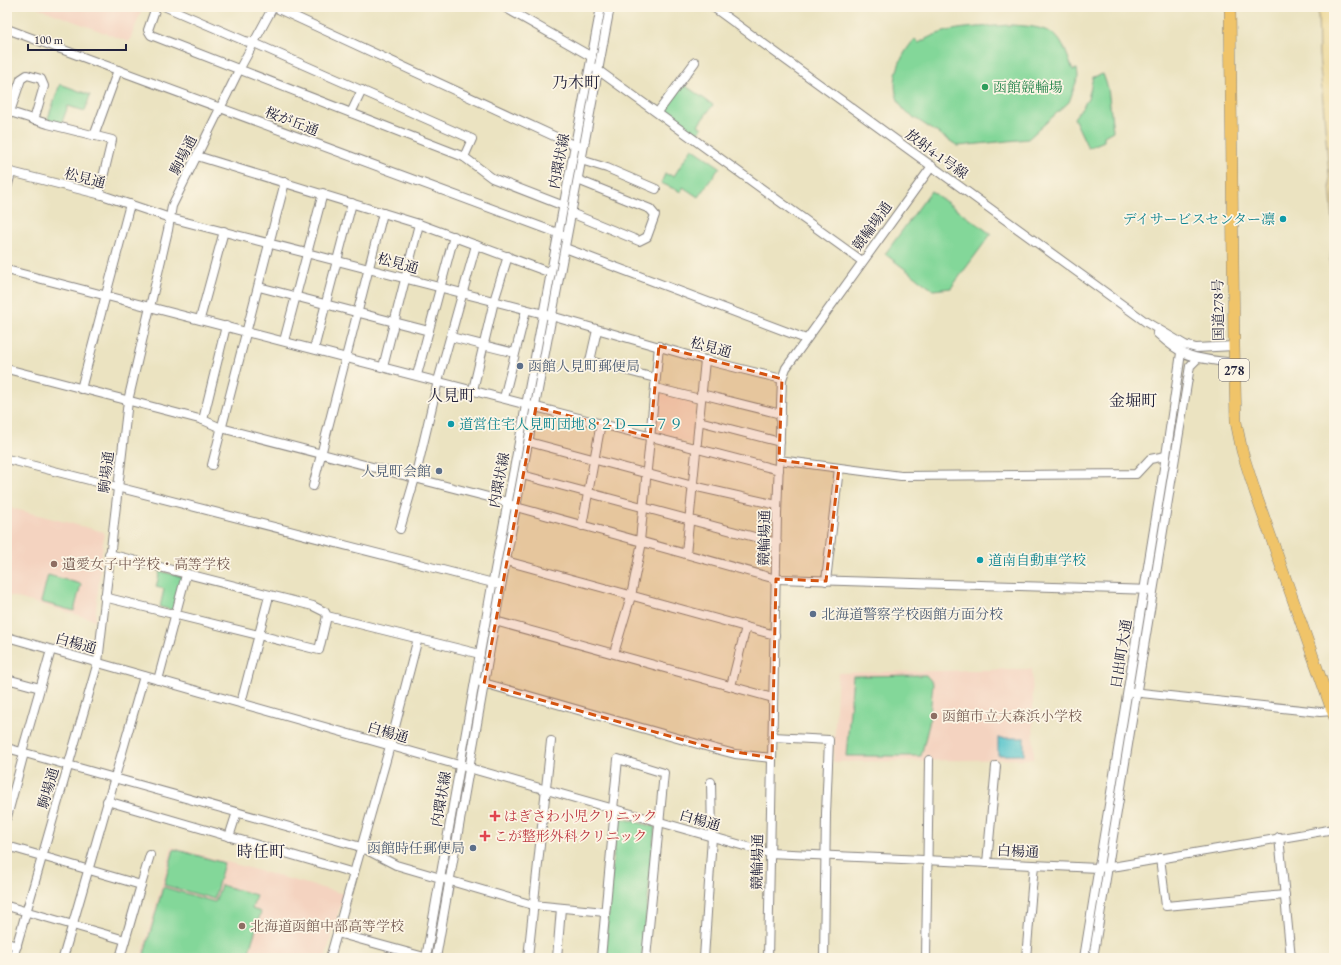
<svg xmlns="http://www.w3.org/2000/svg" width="1341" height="965" font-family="'EB Garamond','Noto Serif JP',serif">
<rect width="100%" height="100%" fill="#fcf5e5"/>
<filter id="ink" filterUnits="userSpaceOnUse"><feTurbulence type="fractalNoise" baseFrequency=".025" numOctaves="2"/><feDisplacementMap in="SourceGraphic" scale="8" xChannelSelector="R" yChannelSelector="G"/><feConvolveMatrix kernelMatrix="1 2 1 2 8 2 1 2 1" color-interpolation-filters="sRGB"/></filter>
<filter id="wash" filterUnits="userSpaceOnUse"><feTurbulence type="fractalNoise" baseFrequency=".012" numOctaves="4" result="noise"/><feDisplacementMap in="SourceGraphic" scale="16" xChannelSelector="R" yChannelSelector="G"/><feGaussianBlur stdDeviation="0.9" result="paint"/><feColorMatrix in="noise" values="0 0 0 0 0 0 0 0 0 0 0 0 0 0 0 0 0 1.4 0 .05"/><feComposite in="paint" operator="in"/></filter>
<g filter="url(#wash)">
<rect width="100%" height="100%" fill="#ebe3c1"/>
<g fill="#f4d3c0">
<path d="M36 7H143L129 42Z"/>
<path d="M658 391 696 402 693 444 653 434Z"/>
<path d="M7 507 104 532 95 620 7 595Z"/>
<path d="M1032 669 1034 759 833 762 838 673Z"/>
<path d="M172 847 344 894 325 958H141Z"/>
</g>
<g fill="#83d799" stroke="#527c6a">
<path d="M1010 25C1026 26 1050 26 1060 41 1066 49 1069 61 1073 70L1077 69 1078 77 1069 102 1028 139 958 146 907 113C885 92 897 58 915 39L919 43C946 25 979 28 1010 25Z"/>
<path d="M1103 74 1108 88 1113 131 1104 136V141L1088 148 1074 118 1088 99 1093 77Z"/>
<path d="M60 84 90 95 85 111 68 106 61 125 47 121Z"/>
<path d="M683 84 713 105 698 125 702 128 696 136 663 112Z"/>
<path d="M692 148 720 167 698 197 683 187 681 192 661 183 665 174 674 176Z"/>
<path d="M931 191 991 234 951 288 933 290 885 254Z"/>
<path d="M160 571 182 577 176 611 160 607 164 589 156 587Z"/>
<path d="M48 575 81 584 74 611 41 602Z"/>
<path d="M926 675 933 683 929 724 921 756H846L853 676Z"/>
<path d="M617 817 655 827 642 958H604Z"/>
<path d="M174 849 224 863 214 899 164 885Z"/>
<path d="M221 885 256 895 252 909 261 912 247 958H143L163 887 215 902Z"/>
</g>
<path fill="#eeda9e" stroke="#887e6c" d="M1318 7H1334V323L1330 261 1334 233 1319 55Z"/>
<rect fill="#56c4cc" stroke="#3c7384" x="998" y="738" width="26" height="17"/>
</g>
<g filter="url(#ink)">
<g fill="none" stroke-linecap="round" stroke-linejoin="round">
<g stroke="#86827e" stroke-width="10">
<g id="minor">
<path d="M156 7 148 30 151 35 464 157 492 178 564 206"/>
<path d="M166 7 245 41 254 43 472 139 464 157"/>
<path d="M274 7 569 143 579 146"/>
<path d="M504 7 592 57"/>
<path d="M713 7 1146 322 1185 345 1196 348 1234 346"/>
<path d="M7 29 563 235"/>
<path d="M595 68 862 261"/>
<path d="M7 111 48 124 112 140 99 194"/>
<path d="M10 112 21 79 27 75 41 79 44 86 34 120"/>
<path d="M658 112 695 62"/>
<path d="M351 113 362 90"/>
<path d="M94 136 118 70"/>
<path d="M197 156 419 224 551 273"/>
<path d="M581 160 607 168 656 189"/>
<path d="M7 171 102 195 170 218 544 314 705 360 782 379"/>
<path d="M7 188 11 173"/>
<path d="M571 213 639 241 647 237 655 215 650 209 578 180"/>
<path d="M565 248 806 339"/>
<path d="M7 270 779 470"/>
<path d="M259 287 429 331"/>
<path d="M200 319 224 231"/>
<path d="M597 330 590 361 655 378"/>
<path d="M1157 333C1186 360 1196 358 1234 363"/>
<path d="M451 337 515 353"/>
<path d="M284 341 323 193"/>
<path d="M314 349 352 203"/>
<path d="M383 367 419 224"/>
<path d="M7 369 203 420 221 428 500 500 516 507 776 579 1153 590"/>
<path d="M417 375 454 236"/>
<path d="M655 388 700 399"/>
<path d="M81 389 130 204"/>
<path d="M473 390 494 301 508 256"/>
<path d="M701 394 781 414"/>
<path d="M504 398 526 310"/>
<path d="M203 420 226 326"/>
<path d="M699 421 780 442"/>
<path d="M529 442 693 486 777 505"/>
<path d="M7 459 497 584"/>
<path d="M779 460 901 476 1136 474 1150 459 1166 456"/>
<path d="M212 465 285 182"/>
<path d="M522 475 777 543"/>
<path d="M313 486 383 213"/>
<path d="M582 526 601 423"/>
<path d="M400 529 415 478 438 381 476 245"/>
<path d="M640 541 659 346"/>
<path d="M109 554 313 606 325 612 327 616 480 654"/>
<path d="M686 554 705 360"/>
<path d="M506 561 775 635"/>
<path d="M826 581 839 468"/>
<path d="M104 597 319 650 327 616"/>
<path d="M495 621 773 698"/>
<path d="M7 637 769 853 1098 868 1118 866 1334 829"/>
<path d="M614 653 631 596 642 542"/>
<path d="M7 679 40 688"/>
<path d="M158 680 186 575"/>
<path d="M480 682 712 748 735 754 772 758"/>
<path d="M731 686 746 627"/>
<path d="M1132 692 1320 712 1333 711"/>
<path d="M241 703 269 596"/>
<path d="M773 737 829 740 826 814 824 958"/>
<path d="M7 748 361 847 396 865 533 905 605 912"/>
<path d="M22 752 51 650"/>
<path d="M107 801 354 873"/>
<path d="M613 809 618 759 664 773 646 958"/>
<path d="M7 817 24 753"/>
<path d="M229 837 237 812"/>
<path d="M1279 837 1291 958"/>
<path d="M7 846 141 885 120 958"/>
<path d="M1160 858 1166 906 1285 895"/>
<path d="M987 863 996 766"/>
<path d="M141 885 150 855"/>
<path d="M7 906 125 940"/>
<path d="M337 933 428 958"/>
<path d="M7 943 17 946"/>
<path d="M13 958 98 662 128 401 168 230 172 206 239 70 273 7"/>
<path d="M63 958 144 676"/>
<path d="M330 958 390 746 418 638"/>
<path d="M426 958 491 591 601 7"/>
<path d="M436 958 500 592 610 7"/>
<path d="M528 958 551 741"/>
<path d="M557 958 561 908"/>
<path d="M601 958 615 809"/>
<path d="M704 958 712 837 711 782"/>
<path d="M768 958 777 514 782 379 786 368 932 166"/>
<path d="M926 958 929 760"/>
<path d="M1026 958 1034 865"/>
<path d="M1084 958 1166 456 1181 353"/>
<path d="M1093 958 1190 366 1197 359"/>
</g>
</g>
<g stroke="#86827e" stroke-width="12">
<path id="highway" d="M1230 7 1234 346 1236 422 1242 451 1255 492 1334 716"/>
</g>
<use href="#minor" stroke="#fff" stroke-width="8"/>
<use href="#highway" stroke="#f0c469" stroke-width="11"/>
</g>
</g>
<path fill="#d45411" fill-opacity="0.2" stroke="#d45411" stroke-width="3" stroke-dasharray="8 5" stroke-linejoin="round" d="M659 346 782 379 779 460 839 468 826 581 776 579 772 758 712 748 484 684 536 407 650 437Z"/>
<circle fill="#2e9e5b" stroke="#fcf5e5" stroke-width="1.5" cx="985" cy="87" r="4"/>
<g fill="#0f9aa8" stroke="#fcf5e5" stroke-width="1.5">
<circle cx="1283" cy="219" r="4"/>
<circle cx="451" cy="424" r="4"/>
<circle cx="980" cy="560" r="4"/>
</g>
<g fill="#5c6f8a" stroke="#fcf5e5" stroke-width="1.5">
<circle cx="520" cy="366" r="4"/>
<circle cx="439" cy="471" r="4"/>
<circle cx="813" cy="614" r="4"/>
<circle cx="473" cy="848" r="4"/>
</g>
<g fill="#8d6e63" stroke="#fcf5e5" stroke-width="1.5">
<circle cx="54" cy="564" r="4"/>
<circle cx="934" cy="716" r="4"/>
<circle cx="242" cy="926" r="4"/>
</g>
<g fill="#e0444e" stroke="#fcf5e5" stroke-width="1.5">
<path d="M493 810h4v4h4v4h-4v4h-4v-4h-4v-4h4z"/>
<path d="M483 830h4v4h4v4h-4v4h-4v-4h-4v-4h4z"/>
</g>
<g text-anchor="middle" stroke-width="3.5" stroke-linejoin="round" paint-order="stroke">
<rect fill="#fcf5e5" stroke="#63616e" stroke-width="1" x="1219" y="359" width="30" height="22" rx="3"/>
<g font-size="13" font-weight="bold" fill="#22223b">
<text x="1234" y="375">278</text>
</g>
<g font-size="14" fill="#27864d" stroke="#fcf5e5" text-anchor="start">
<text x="993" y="92">函館競輪場</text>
</g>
<g font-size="14" fill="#22223b" stroke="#fcf5e5">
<text transform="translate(292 121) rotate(21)" y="5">桜が丘通</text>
<text transform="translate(937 154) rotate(36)" y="5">放射4-1号線</text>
<text transform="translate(183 155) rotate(-63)" y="5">駒場通</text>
<text transform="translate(559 161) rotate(-79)" y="5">内環状線</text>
<text transform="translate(85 178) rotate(14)" y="5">松見通</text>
<text transform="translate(872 226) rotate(-54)" y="5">競輪場通</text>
<text transform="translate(398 263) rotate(15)" y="5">松見通</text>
<text transform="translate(1218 310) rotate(-91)" y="5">国道278号</text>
<text transform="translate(711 347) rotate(15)" y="5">松見通</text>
<text transform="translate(106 472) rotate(-83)" y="5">駒場通</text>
<text transform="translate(499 480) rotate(-79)" y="5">内環状線</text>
<text transform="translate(764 538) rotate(-89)" y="5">競輪場通</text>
<text transform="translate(76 643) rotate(15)" y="5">白楊通</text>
<text transform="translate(1121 654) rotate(-81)" y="5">日出町大通</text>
<text transform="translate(388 732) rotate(16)" y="5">白楊通</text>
<text transform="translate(48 788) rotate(-74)" y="5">駒場通</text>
<text transform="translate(441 799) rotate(-80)" y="5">内環状線</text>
<text transform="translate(700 820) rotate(16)" y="5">白楊通</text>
<text transform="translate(1018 851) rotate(3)" y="5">白楊通</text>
<text transform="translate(757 862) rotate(-89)" y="5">競輪場通</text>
</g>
<g font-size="14" fill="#0d838f" stroke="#fcf5e5" text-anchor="start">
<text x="1275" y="224" text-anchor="end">デイサービスセンター凛</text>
<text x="459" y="429">道営住宅人見町団地８２Ｄ―７９</text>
<text x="988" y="565">道南自動車学校</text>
</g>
<g font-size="14" fill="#4e5e75" stroke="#fcf5e5" text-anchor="start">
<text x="528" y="371">函館人見町郵便局</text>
<text x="431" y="476" text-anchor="end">人見町会館</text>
<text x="821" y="619">北海道警察学校函館方面分校</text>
<text x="465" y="853" text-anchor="end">函館時任郵便局</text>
</g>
<g font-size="14" fill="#785e54" stroke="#fcf5e5" text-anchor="start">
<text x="62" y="569">遺愛女子中学校・高等学校</text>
<text x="942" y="721">函館市立大森浜小学校</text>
<text x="250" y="931">北海道函館中部高等学校</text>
</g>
<g font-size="14" fill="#be3a42" stroke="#fcf5e5" text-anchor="start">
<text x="504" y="821">はぎさわ小児クリニック</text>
<text x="494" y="841">こが整形外科クリニック</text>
</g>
<g font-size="16" fill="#22223b" stroke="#fcf5e5">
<text x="576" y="88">乃木町</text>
<text x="451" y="401">人見町</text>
<text x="1133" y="406">金堀町</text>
<text x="261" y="857">時任町</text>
</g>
</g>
<rect width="1341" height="965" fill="none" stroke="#fcf5e5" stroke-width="24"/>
<path d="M28 44v6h98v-6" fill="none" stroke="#22223b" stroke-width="2"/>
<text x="34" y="44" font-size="12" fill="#22223b" stroke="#fcf5e5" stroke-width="3" paint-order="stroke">100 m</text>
</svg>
